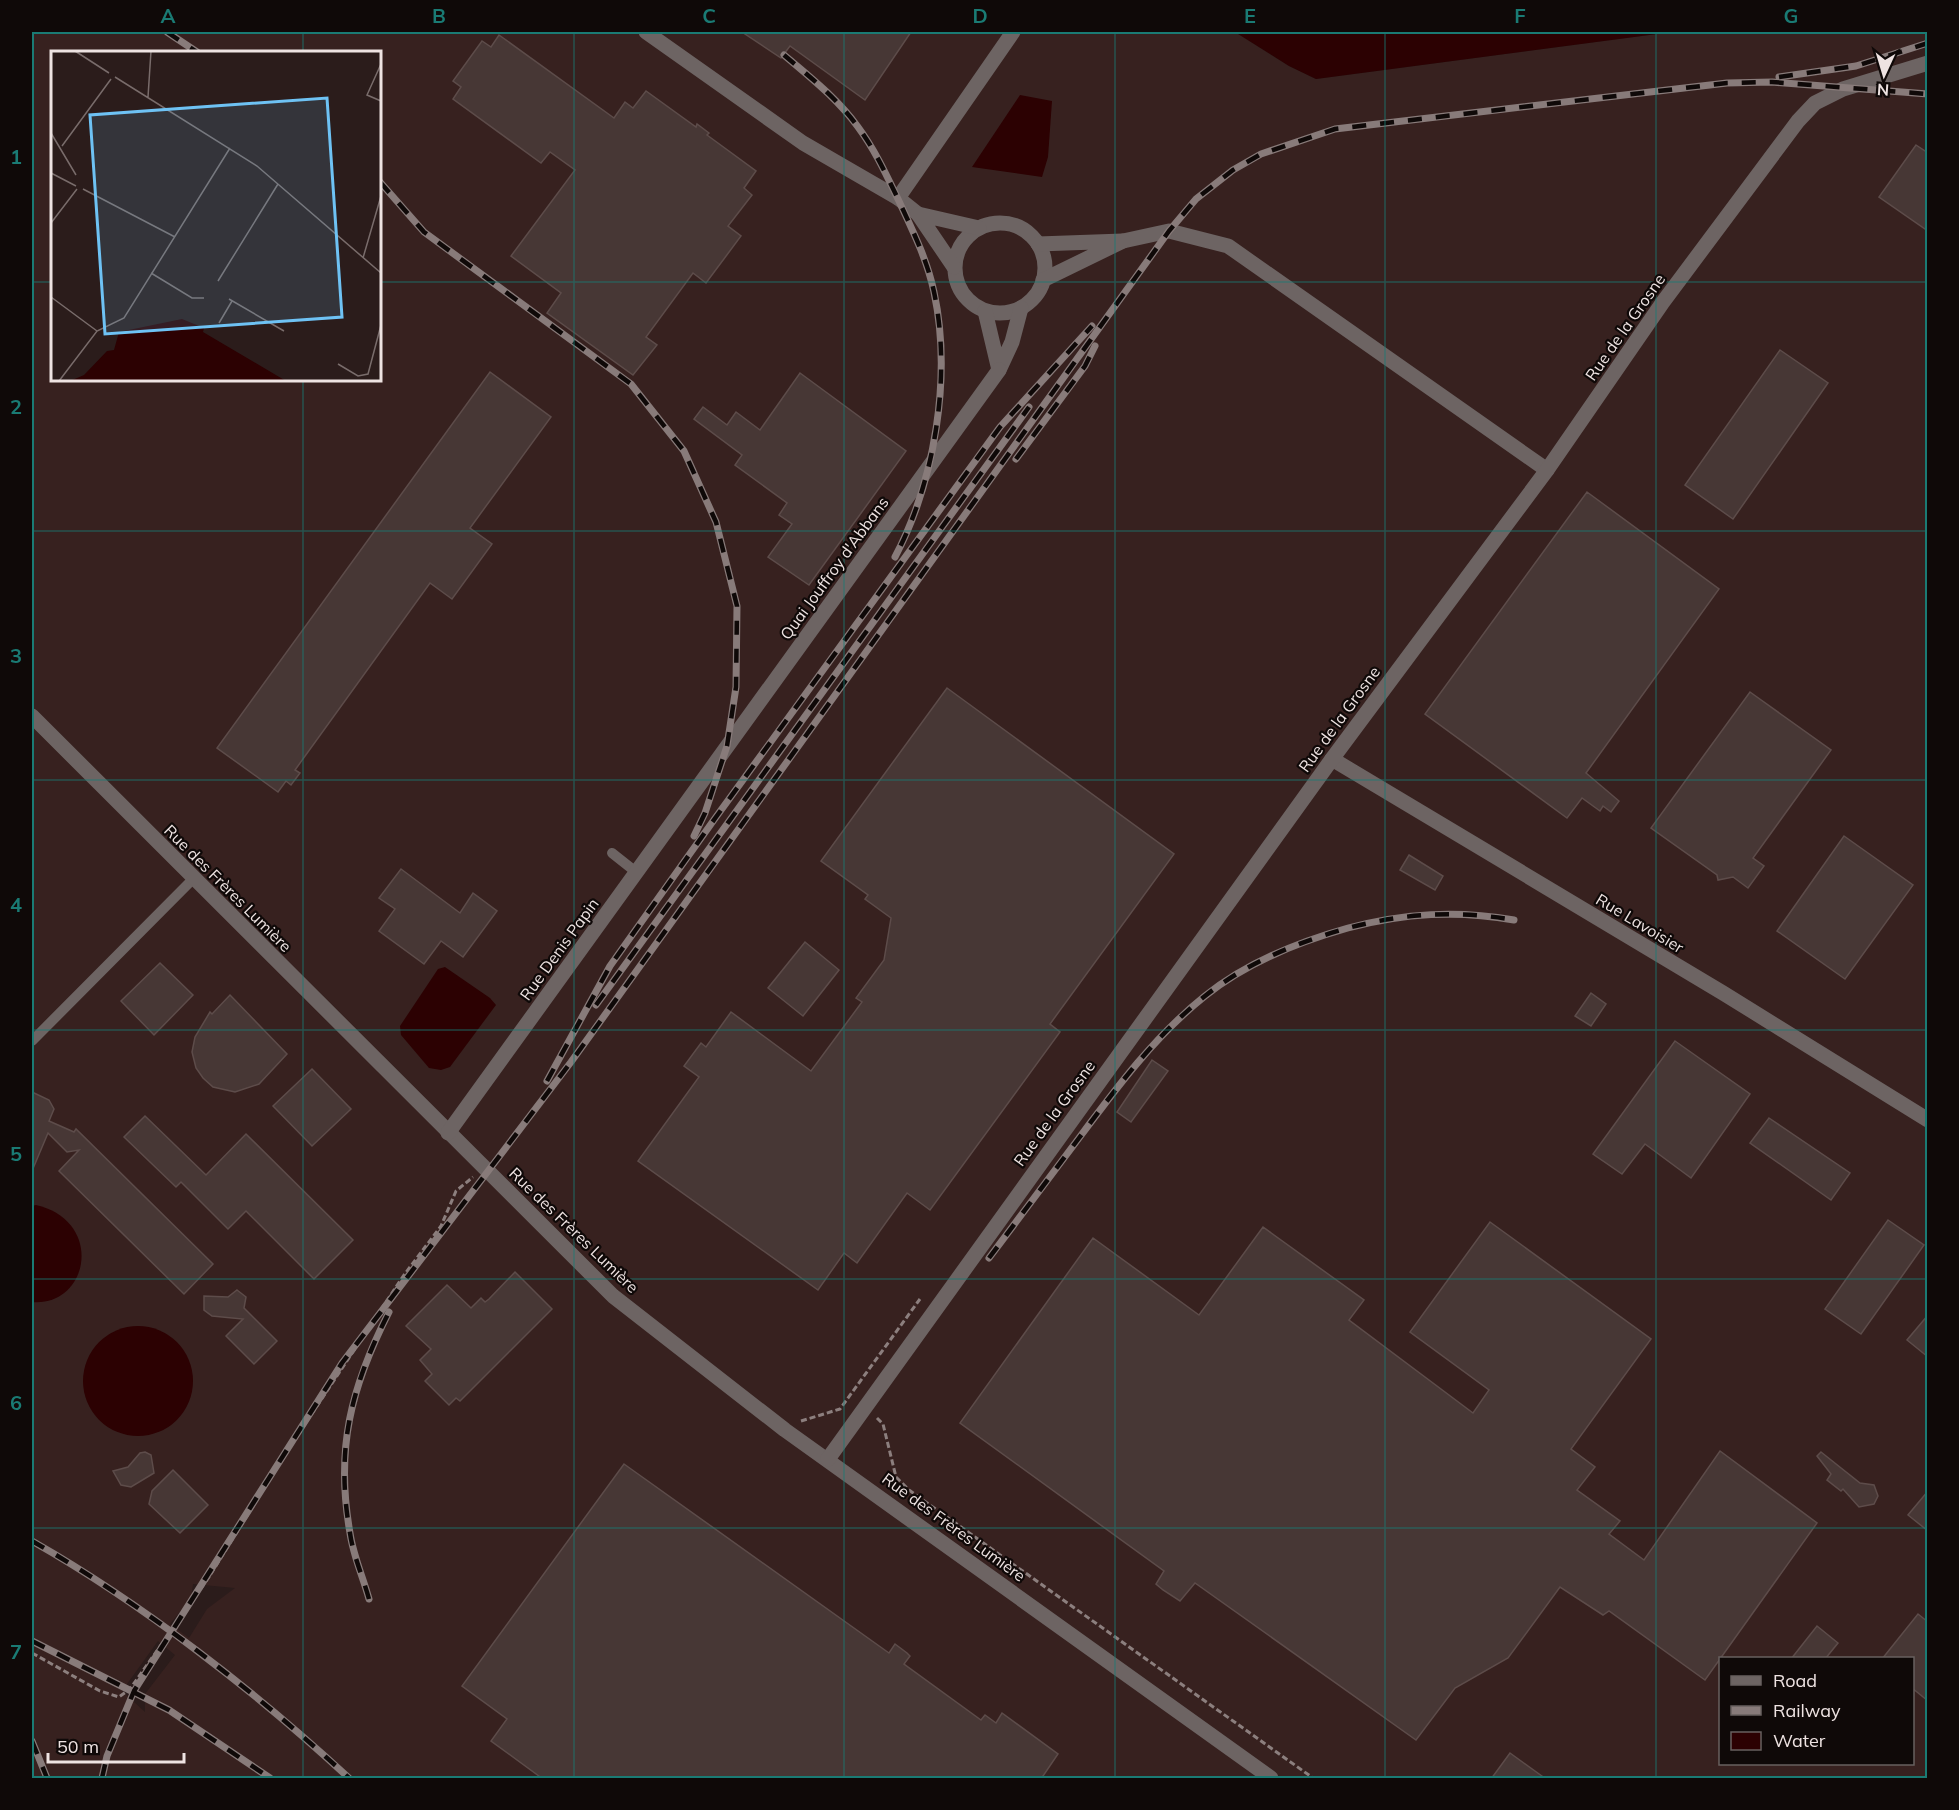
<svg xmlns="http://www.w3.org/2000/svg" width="1959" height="1810" font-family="Mulish,sans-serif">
<rect width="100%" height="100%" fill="#2b1c1b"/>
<path fill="#37211f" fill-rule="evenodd" d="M32 32H1235L1289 66 1316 79 1672 32H1927V1778H32ZM52 52H380V380H52ZM193 1584 235 1588 207 1609 189 1638 170 1624 191 1598ZM158 1641 175 1655 145 1694V1712L122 1691ZM1720 1658H1912V1764H1720Z"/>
<g fill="#2c0102">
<path d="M1235 32H1672L1316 79 1289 66Z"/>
<path d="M1020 95 1052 101 1048 157 1042 177 972 167Z"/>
<path d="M445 967 490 998 496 1005 450 1067 441 1070 429 1068 401 1035 400 1026 438 969Z"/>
<path d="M36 1205C105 1221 89 1307 32 1302V1206Z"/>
<circle cx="138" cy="1381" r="55"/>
</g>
<g fill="#473735" stroke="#5d4c4a" stroke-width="1.5">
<path d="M742 32H911L865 100 790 46 781 58Z"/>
<path d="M499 35 614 118 625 102 633 108 646 91 696 127 697 124 709 133 707 135 756 171 744 188 752 195 728 226 741 236 706 283 693 273 646 337 657 345 633 375 547 313 561 293 511 256 575 170 550 152 541 163 453 99 461 87 453 81 482 41 491 47Z"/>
<path d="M1916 145 1928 153V231L1879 197Z"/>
<path d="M1780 350 1828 383 1733 519 1685 485Z"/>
<path d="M490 372 551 417 470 528 492 544 452 599 430 583 295 770 300 773 291 785 286 781 278 792 217 748Z"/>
<path d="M800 373 906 451 809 585 768 557 792 524 779 515 787 503 735 465 742 455 694 419 703 407 727 425 736 412 760 430Z"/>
<path d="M1587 492 1719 589 1586 773 1619 801 1611 812 1603 806 1600 811 1582 798 1567 818 1425 714Z"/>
<path d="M947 688 1174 854 1050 1024 1060 1032 930 1210 907 1193 857 1263 844 1253 818 1290 638 1161 699 1077 684 1066 701 1043 706 1047 731 1012 811 1071 862 1002 856 998 884 960 891 918 865 899 868 895 821 861Z"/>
<path d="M1750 692 1831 750 1753 858 1764 866 1748 888 1733 877 1718 880 1717 875 1651 828Z"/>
<path d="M1844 836 1913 885 1845 979 1777 931Z"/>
<path d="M1409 855 1443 876 1435 890 1400 870Z"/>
<path d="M401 869 460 913 473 893 497 911 463 957 441 941 424 964 379 931 395 909 379 898Z"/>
<path d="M805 942 839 970 803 1016 768 988Z"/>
<path d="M160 963 193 995 154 1035 121 1001Z"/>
<path d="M1591 993 1606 1004 1591 1026 1575 1016Z"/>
<path d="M230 995 287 1054 259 1084 235 1092 213 1087 203 1078 196 1068 192 1052 195 1037 210 1012 212 1014Z"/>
<path d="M1675 1041 1750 1094 1691 1178 1645 1144 1622 1174 1593 1154Z"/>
<path d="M1152 1060 1168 1071 1131 1122 1117 1112Z"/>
<path d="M312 1069 351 1109 312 1146 273 1106Z"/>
<path d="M32 1092 49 1100 54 1109 49 1121 74 1132 76 1129 213 1264 184 1294 59 1171 79 1150 67 1152 48 1133 32 1171Z"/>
<path d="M145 1116 206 1175 246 1134 353 1240 314 1279 246 1211 228 1229 181 1182 176 1187 124 1137Z"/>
<path d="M1769 1118 1850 1173 1831 1200 1750 1143Z"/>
<path d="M1888 1220 1924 1245 1861 1334 1825 1309Z"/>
<path d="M1490 1222 1651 1339 1571 1449 1595 1467 1577 1490 1620 1521 1609 1534 1644 1560 1720 1451 1817 1523 1705 1680 1609 1611 1603 1615 1560 1587 1508 1658 1455 1688 1416 1740 1195 1583 1180 1601 1163 1590 1156 1584 1164 1571 960 1423 1093 1238 1199 1315 1263 1227 1364 1300 1349 1320 1473 1413 1489 1390 1410 1332Z"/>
<path d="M515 1272 552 1309 460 1401 456 1398 449 1405 425 1381 432 1374 420 1360 431 1349 406 1326 447 1285 471 1308 481 1298 485 1302 489 1299Z"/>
<path d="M237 1290 246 1297 244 1308 277 1341 254 1364 226 1336 243 1319 212 1316 204 1310V1296L228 1297Z"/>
<path d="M1928 1315V1357L1907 1340Z"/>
<path d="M145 1452 151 1455 154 1473 131 1487 121 1485 113 1471 128 1467 140 1453Z"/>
<path d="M1821 1452 1860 1483 1874 1485 1878 1496 1874 1504 1859 1507 1843 1489 1841 1491 1827 1480 1831 1474 1817 1456Z"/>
<path d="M624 1464 889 1653 895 1644 907 1653 910 1656 904 1664 981 1720 985 1715 996 1723 1002 1713 1058 1754 1041 1779H543L491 1741 507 1719 462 1686Z"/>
<path d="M173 1470 208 1505 180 1533 149 1504 152 1491Z"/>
<path d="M1928 1491V1531L1908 1515Z"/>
<path d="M1918 1614 1928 1622V1701L1912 1688V1659H1882Z"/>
<path d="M1817 1626 1838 1643 1825 1659H1791Z"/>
<path d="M1510 1753 1546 1779H1491Z"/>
</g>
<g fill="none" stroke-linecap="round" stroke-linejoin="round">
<g stroke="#8c7f7e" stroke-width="3" stroke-dasharray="6 3" stroke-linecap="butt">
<path d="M877 1418 883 1424 896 1477 909 1490 1313 1778"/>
<path d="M801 1421 840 1409 920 1299"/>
<path d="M32 1653 100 1691 119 1697 130 1689 209 1577 289 1448 404 1275 441 1226 456 1191 473 1177"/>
</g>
<g stroke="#6d6463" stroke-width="10">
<path d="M612 853 636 872"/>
<path d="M32 1041 193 879"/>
</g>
<g stroke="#6d6463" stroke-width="15">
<path d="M646 32 803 143 898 198 918 214"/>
<path d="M898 198 1013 32"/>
<circle cx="1000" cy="268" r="45"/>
<path d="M1123 241 1169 231 1228 246 1547 470"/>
<path d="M1038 244 1123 241 1043 280"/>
<path d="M954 267 918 214 979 228"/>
<path d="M985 311 999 370 1012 342 1021 308"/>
<path d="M32 716 613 1296 785 1430 1271 1778"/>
<path d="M1332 759 1723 993 1928 1120"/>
<path d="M448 1133 999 370"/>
<path d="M828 1459 1332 759 1547 470 1663 302 1798 121 1815 103 1843 89 1928 63"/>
</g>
<g stroke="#887b7a" stroke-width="7">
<g id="rail">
<path d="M167 32 197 52"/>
<path d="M784 55C810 77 838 99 858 127 875 150 886 174 898 199 912 229 927 259 934 292 952 376 935 481 895 557"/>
<path d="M1779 77 1856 66 1928 43"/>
<path d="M380 182 424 232 631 384 684 451 716 522 737 606 736 687 727 746 705 813 694 836"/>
<path d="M1016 459 1085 366 1095 346"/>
<path d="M596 1005 1029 407"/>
<path d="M547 1081 610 966 716 817 1000 427 1092 326"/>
<path d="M989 1258C1019 1218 1049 1178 1079 1138 1117 1087 1155 1036 1205 996 1246 963 1298 942 1348 928 1405 913 1457 910 1514 920"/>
<path d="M32 1541C143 1604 256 1692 349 1778"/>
<path d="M369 1599C363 1577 353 1555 350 1533 335 1449 351 1387 389 1312"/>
<path d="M32 1641 169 1710 270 1778"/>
<path d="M32 1741 47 1778"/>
<path d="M102 1778 107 1756 134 1691 342 1363 571 1062 1169 231 1196 199 1233 170 1261 154 1335 129 1727 83 1772 82 1928 94"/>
</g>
</g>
<use href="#rail" stroke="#0f0908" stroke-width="4.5" stroke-dasharray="14" stroke-linecap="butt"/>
</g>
<path fill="none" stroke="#1a7b74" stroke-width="1.5" stroke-opacity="0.55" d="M303 32V52M574 32V1778M844 32V1778M1115 32V1778M1385 32V1778M1656 32V1778M32 282H52M380 282H1928M303 380V1778M32 531H1928M32 780H1928M32 1030H1928M32 1279H1928M32 1528H1928"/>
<g text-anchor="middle" stroke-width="4.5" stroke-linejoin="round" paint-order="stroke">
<g font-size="16" fill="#eee3e2" stroke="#0f0908">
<text transform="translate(1625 327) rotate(-55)" y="6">Rue de la Grosne</text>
<text transform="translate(834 568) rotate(-54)" y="6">Quai Jouffroy d'Abbans</text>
<text transform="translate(1339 719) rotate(-54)" y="6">Rue de la Grosne</text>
<text transform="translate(228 888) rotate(45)" y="6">Rue des Frères Lumière</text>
<text transform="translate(1640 923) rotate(31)" y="6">Rue Lavoisier</text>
<text transform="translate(559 949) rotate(-54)" y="6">Rue Denis Papin</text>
<text transform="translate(1054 1113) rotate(-54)" y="6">Rue de la Grosne</text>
<text transform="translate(574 1230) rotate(44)" y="6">Rue des Frères Lumière</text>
<text transform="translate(954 1527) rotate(36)" y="6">Rue des Frères Lumière</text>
</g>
</g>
<g transform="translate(51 51)">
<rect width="330" height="330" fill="#2b1c1b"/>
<path d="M131 268 153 277 152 281 235 330H19L33 324 56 300 63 299 68 281Z" fill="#2c0102"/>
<path fill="none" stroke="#796c6b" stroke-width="1.5" d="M24 0 58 22M330 13 316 44 330 50M64 26 206 115 330 222M97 46 100 0M0 82 25 124M11 95 60 28M0 122 25 135M32 138 124 186M0 172 26 138M312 207 330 145M100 222 141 247H153M167 230 227 133M0 246 46 280M178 248 233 280M168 272 181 250M287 313 307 325 317 323 330 274M8 330 46 280 73 267 179 97"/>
<path fill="#6ec2f4" fill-opacity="0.15" stroke="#6ec2f4" stroke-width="3" d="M276 47 291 266 54 283 39 64Z"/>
<rect width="330" height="330" fill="none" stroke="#eee3e2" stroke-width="3"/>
</g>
<rect width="1959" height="1810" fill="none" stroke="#0f0908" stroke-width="66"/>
<rect x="1719" y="1657" width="195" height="108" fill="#0f0908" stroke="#68605f" stroke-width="1.5"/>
<rect x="1731" y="1676" width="30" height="9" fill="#6d6463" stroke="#68605f" stroke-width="1.5"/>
<text x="1773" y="1687" font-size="18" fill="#eee3e2">Road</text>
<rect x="1731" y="1706" width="30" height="9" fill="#887b7a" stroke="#68605f" stroke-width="1.5"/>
<text x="1773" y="1717" font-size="18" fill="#eee3e2">Railway</text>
<rect x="1731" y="1732" width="30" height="18" fill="#2c0102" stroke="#68605f" stroke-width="1.5"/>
<text x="1773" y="1747" font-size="18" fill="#eee3e2">Water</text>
<g transform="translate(1884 75) rotate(184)" stroke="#0f0908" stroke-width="4.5" paint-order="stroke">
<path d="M0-4.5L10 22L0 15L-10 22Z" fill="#eee3e2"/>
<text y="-9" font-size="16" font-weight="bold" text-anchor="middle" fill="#eee3e2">N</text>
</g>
<path d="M48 1753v9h136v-9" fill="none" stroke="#eee3e2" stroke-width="3"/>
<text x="57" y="1753" font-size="18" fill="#eee3e2" stroke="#0f0908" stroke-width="4.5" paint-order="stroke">50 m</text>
<rect x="33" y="33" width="1893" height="1744" fill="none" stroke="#1a7b74" stroke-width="2"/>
<g font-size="20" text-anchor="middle" font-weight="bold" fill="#1a7b74">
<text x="168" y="23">A</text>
<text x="439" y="23">B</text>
<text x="709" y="23">C</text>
<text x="980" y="23">D</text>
<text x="1250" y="23">E</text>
<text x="1520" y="23">F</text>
<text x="1791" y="23">G</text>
<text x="16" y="164">1</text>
<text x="16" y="414">2</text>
<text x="16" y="663">3</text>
<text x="16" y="912">4</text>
<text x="16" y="1161">5</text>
<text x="16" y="1410">6</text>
<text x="16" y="1659">7</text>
</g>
</svg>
